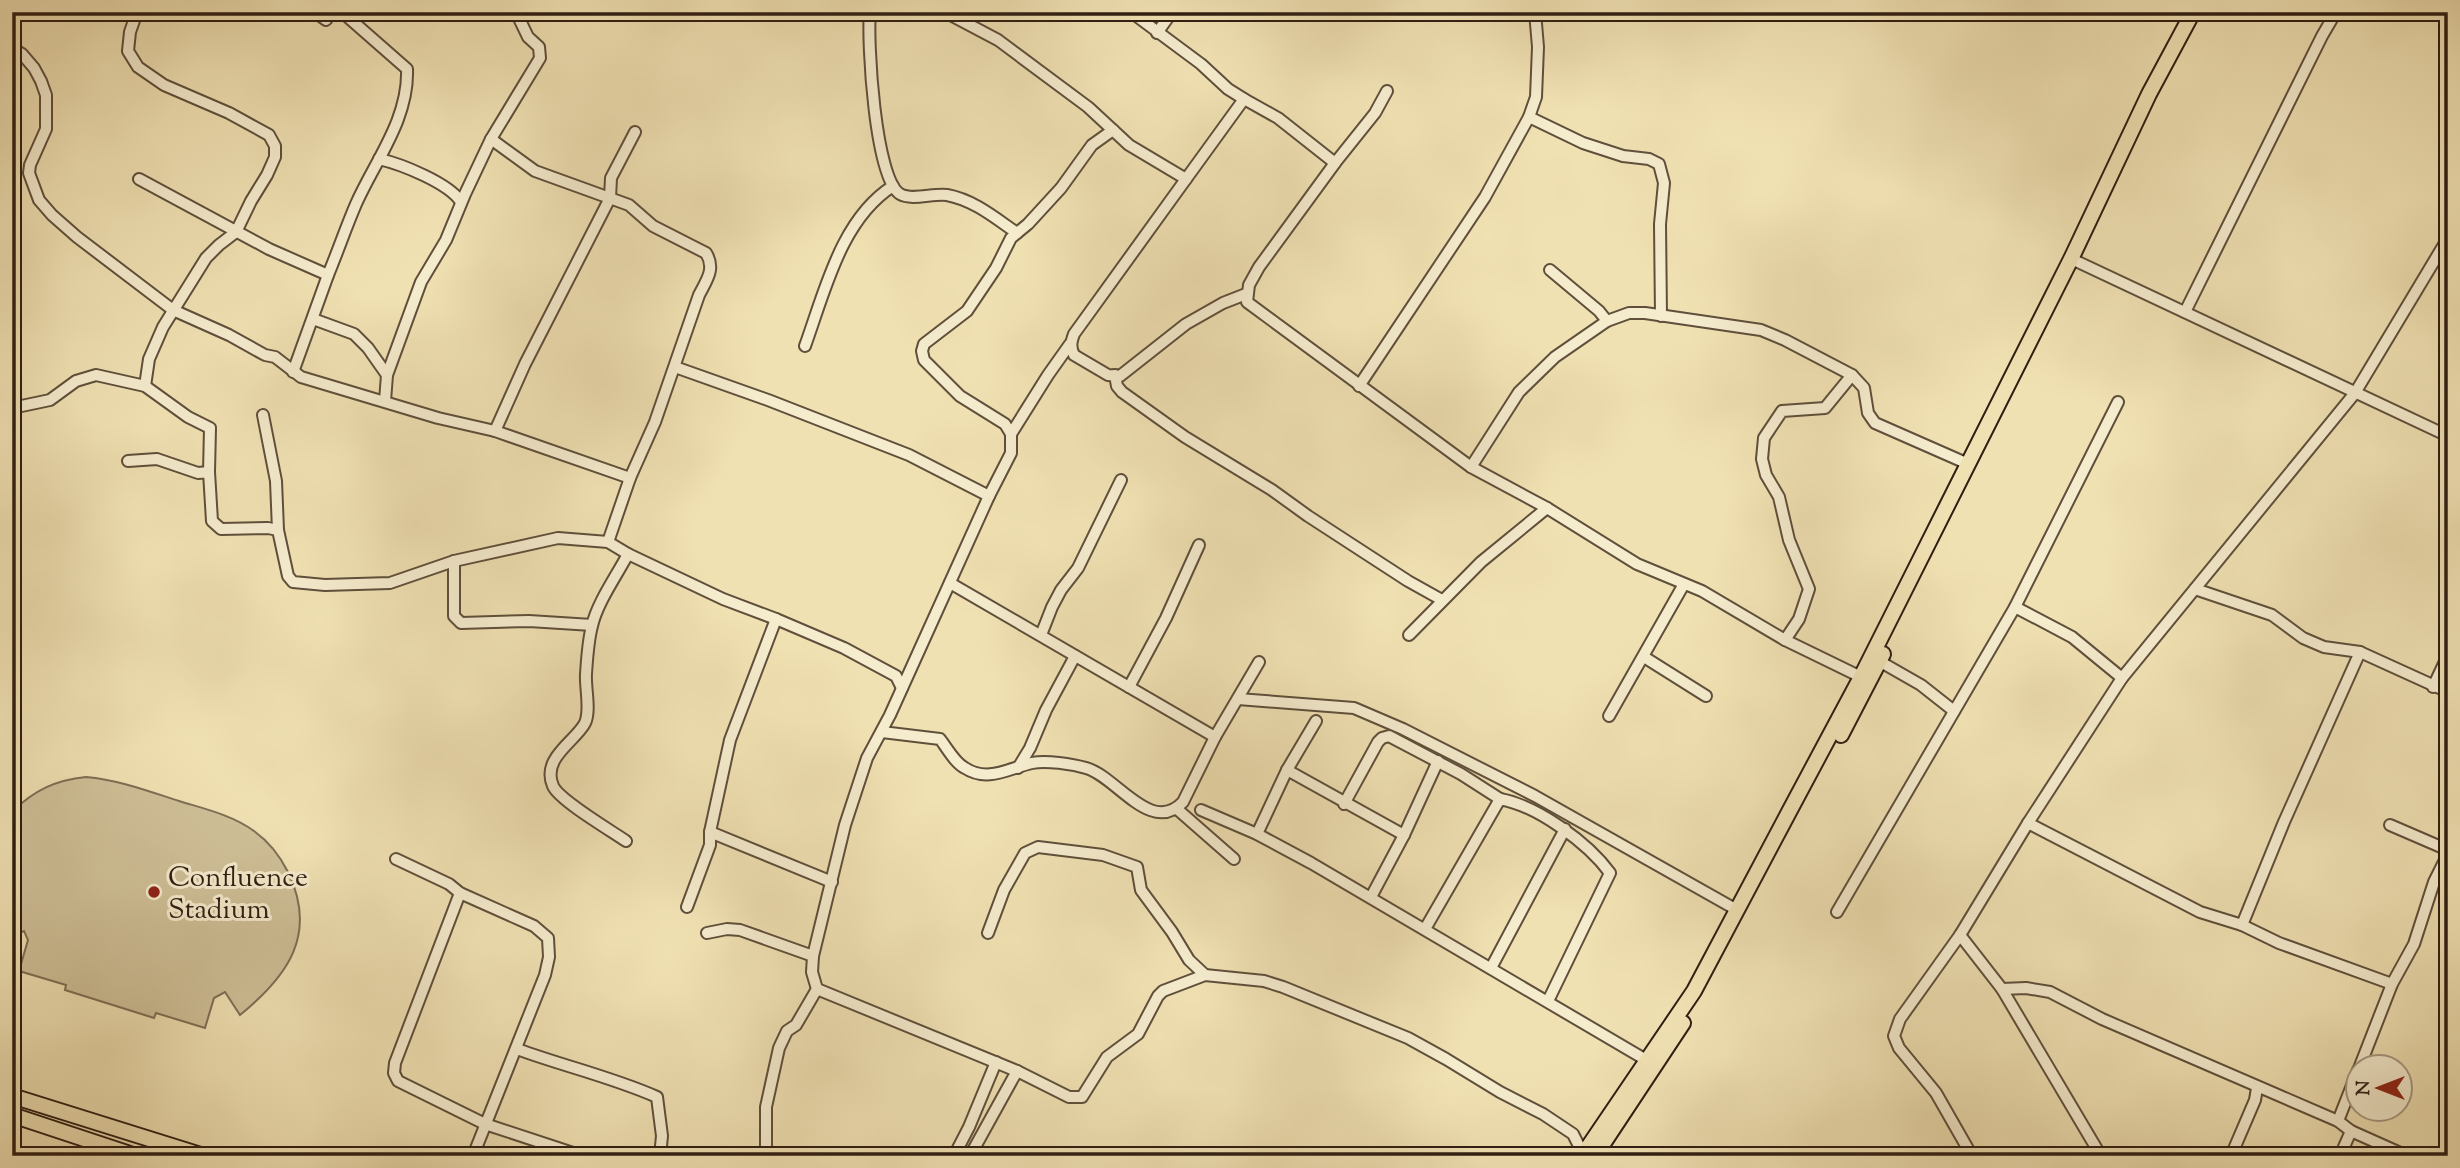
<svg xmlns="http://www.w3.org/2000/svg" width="2460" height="1168" font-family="'Sorts Mill Goudy',serif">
<rect width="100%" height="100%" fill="#f0e1b3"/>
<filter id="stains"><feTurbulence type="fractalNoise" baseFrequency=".00286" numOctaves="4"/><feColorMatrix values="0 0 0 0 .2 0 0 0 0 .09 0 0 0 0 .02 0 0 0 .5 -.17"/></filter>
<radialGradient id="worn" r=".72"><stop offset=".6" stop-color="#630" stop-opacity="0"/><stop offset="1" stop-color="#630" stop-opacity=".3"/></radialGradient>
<path fill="#cfc098" stroke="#7f6f56" stroke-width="2" d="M86 777C119 780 148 791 179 801 205 809 232 815 254 831 268 841 280 856 288 872 318 934 288 976 240 1015L225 992 214 998 205 1028 156 1013 154 1018 65 990 66 985 19 971 28 940 24 931 12 936V812C34 790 56 780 86 777Z"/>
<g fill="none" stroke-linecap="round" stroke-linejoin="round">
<g stroke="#5f4f3b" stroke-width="14">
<g id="minor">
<path d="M137 12 130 32 128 51 138 67 164 85 229 113 269 135 275 146V157L267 175 251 201 236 232 219 245 206 258 163 327 149 359 145 386"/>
<path d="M315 12 326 20 330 12"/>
<path d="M870 12C867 41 875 179 900 194 912 201 933 193 947 195 974 200 995 218 1017 233"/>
<path d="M945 12 998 40 1088 107 1129 145 1186 179 1244 99 1278 118 1335 163 1259 267 1249 285 1247 302 1471 467 1547 508 1637 564 1702 591 1785 640 1861 677"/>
<path d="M1131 12 1201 64 1228 89 1244 99"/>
<path d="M1157 33 1172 12"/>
<path d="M12 48 22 54 34 68 41 81 46 95V129L30 165 29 173 39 200 52 215 77 237 173 310 229 335 265 355 275 357 301 377 438 418 495 431 630 478"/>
<path d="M1529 117 1583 143 1623 156 1649 159 1659 164 1664 183 1660 224 1661 316"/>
<path d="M491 139 535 171 629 205 653 226 706 253C716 269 706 281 699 295L655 422 630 478 608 542"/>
<path d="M379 159C401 164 449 183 461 202"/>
<path d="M1335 163 1375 113 1387 91"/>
<path d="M139 179 269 249 328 275C338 251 346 227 356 204 375 161 409 119 407 69L342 12"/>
<path d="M1186 179 1074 334C1071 342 1070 347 1074 355L1108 375 1120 376 1186 324 1223 303 1246 294"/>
<path d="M2078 262 2448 436"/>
<path d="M1550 270 1599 311 1607 321"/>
<path d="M12 305H14"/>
<path d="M2185 312 2322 36 2336 12"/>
<path d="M313 319 354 334 368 348 387 375"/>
<path d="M1070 344 1048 375 1011 434V453L989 496 890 715 867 758 845 825 813 956 812 972 817 989 1017 1071 1069 1097H1082L1107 1057 1138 1034 1158 996 1163 991 1205 975 1264 981 1283 987 1408 1038 1446 1059 1500 1092 1543 1114 1573 1134 1583 1154"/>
<path d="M805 346C825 291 841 219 893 186"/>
<path d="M675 367 768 400 909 455 989 496"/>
<path d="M293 372 328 275"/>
<path d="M1115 375 1117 386 1122 392 1185 437 1272 490 1308 516 1408 581 1442 600"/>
<path d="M1359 386 1485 197 1529 117 1536 97 1538 47 1535 12"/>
<path d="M385 401 387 375 421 282 446 240 465 194 491 139 540 58 539 47 528 37 516 12"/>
<path d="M12 408 50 400 76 381 96 375 145 386 188 417 210 428 209 472"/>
<path d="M263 415 276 481 278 530"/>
<path d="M495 431 525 364 610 198 611 178 635 132"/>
<path d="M1011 434 1005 424 960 396 924 360 922 351 924 344 967 311 996 268 1011 238 1028 224 1061 188 1092 145 1113 130"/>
<path d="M128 461 157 459 198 473 209 472 212 521 221 529 268 528 278 530 288 576 293 582 325 585 390 583 454 561 558 538 608 542 628 554 723 599 776 619 844 648 896 676 902 688"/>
<path d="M1471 467 1519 392 1555 357 1607 321 1629 313H1645L1761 330 1785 340 1852 375 1864 388 1868 413 1875 423 1966 463"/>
<path d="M454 561V616L461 623 529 621 592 625"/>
<path d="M950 583 1215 737"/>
<path d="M2195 589 2272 615 2303 638 2324 647 2360 652 2448 692"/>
<path d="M2015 607 2072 637 2122 678"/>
<path d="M1041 635 1052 607 1061 590 1078 568 1121 480"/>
<path d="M1409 635 1481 562 1547 508"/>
<path d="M1785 640 1799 619 1809 589 1789 540 1779 497 1766 475 1762 459 1764 438 1782 411 1825 408 1852 375"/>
<path d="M1644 657 1706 696"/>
<path d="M1879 661 1921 685 1954 711"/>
<path d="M1129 687 1166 618 1199 545"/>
<path d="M2433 687 2448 655"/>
<path d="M1238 699 1354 708 1403 729 1535 796 1737 910"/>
<path d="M1609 716 1684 584"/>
<path d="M882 732 940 739C947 748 955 763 965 768 988 783 1009 768 1032 763 1046 760 1072 764 1086 768 1116 776 1151 836 1183 802L1215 737 1259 662"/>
<path d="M1018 768 1030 748 1046 710 1075 656"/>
<path d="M1287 770 1404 835"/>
<path d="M1344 804 1378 742 1382 738 1389 736 1461 774 1500 799"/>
<path d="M1177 809 1234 859"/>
<path d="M1201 810 1257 834 1311 863 1653 1064"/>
<path d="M2028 823 2200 912 2242 925 2279 943 2392 984"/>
<path d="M2390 825 2448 850"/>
<path d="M710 832 832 882"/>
<path d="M1257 834 1287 770 1316 721"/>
<path d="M626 841C610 830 559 800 553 786 541 758 575 742 585 723 591 710 585 688 586 674 587 659 588 641 592 626 597 603 617 575 628 554"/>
<path d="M396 859 449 884 460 893 534 926 548 938 549 957 545 975 473 1156"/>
<path d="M460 893 395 1063 394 1073 398 1081 485 1124 582 1156"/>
<path d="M1371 897 1404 835 1438 761"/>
<path d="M687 907 710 845V832L730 740 776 619"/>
<path d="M1837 912 2015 607 2118 402"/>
<path d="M2242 925 2284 822 2360 652"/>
<path d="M1425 929 1500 799C1538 806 1588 843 1610 873L1548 1001"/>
<path d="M707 933 727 929 740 930 813 956"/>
<path d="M988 933 1004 890 1025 853 1038 847 1103 855 1137 867 1141 890 1172 932 1189 960 1205 975"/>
<path d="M1960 935 2002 989 2101 1156"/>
<path d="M1491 968 1565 829"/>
<path d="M2002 989 2026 988 2050 992 2102 1019 2338 1121 2351 1131 2407 1156"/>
<path d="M517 1049C563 1066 612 1077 657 1097L662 1136 660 1156"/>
<path d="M2360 1066 2392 984 2414 944 2434 882 2448 854"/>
<path d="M2338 1121 2358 1070"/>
<path d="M766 1156V1107L779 1048 787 1031 796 1025 817 989"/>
<path d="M954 1156 969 1127 996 1062"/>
<path d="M970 1156 1017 1071"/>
<path d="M1972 1156 1936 1093 1899 1048 1894 1036 1900 1019 1960 935 2028 823 2122 678 2355 393 2448 238"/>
<path d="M2231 1156 2255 1100 2257 1088"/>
<path d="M2340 1156 2351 1131"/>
</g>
</g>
<g stroke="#2f1e13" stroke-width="18">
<g id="major">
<path d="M1841 735 1883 654"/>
<path d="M12 1096 204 1156"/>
<path d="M12 1115 136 1156"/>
<path d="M1582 1156 1694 991 1790 810 1861 677 2071 259 2149 94 2193 12"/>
<path d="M1595 1156 1683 1023"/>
</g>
</g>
<use href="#minor" stroke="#f5ecce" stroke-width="10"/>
<use href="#major" stroke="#f0e1b3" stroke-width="14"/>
</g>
<circle fill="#8f2418" stroke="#f5ecce" stroke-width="2.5" cx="154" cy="892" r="7"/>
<g text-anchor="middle" stroke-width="6" stroke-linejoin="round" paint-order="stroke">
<g font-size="28" fill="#2f1e13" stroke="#f5ecce" text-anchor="start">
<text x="168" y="886">Confluence<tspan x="168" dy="32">Stadium</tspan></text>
</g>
</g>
<rect width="2460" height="1168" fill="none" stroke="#f0e1b3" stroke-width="42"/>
<rect x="14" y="14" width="2432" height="1140" fill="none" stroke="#2f1e13" stroke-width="3.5"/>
<rect x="21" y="21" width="2418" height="1126" fill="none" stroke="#2f1e13" stroke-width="2"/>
<g transform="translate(2379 1088) rotate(270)"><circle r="33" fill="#f5ecce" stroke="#a69a83" stroke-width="2"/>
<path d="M0-5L12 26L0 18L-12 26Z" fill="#8f2418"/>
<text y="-10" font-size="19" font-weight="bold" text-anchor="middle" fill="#2f1e13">N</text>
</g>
<rect width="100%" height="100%" filter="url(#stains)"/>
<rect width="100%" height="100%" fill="url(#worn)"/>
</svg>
